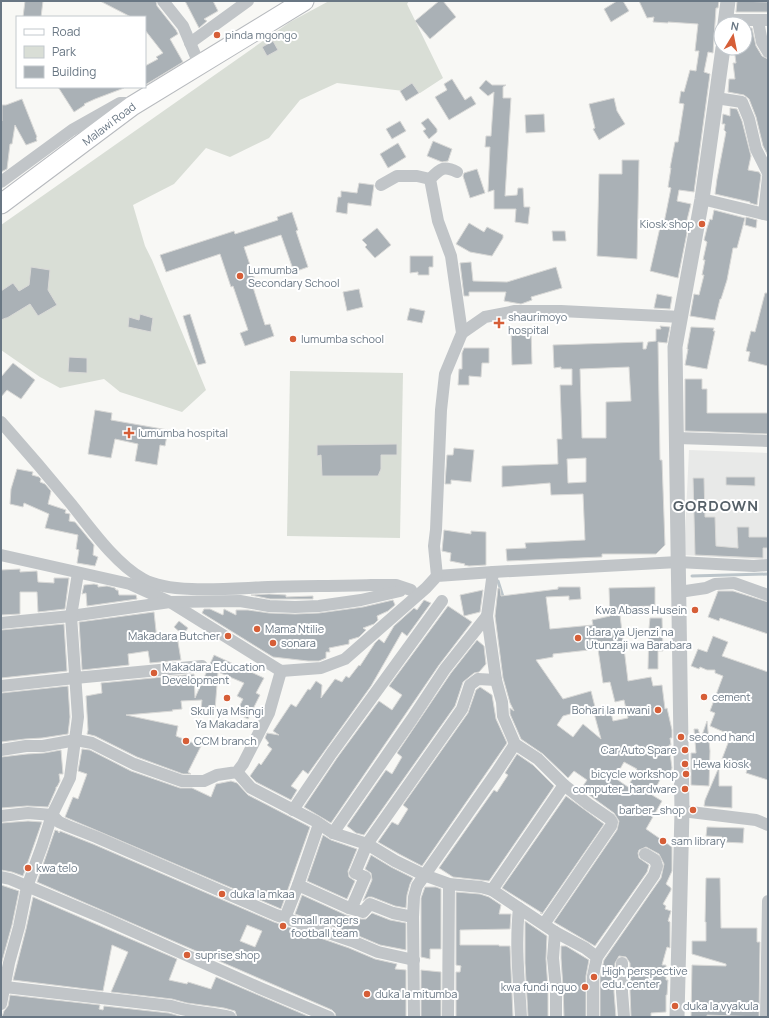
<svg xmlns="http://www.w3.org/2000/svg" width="769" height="1018" font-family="Manrope,sans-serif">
<rect width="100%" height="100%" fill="#f8f8f5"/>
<path fill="#e8e9e8" d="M689 450 768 453V560L684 555Z"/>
<g fill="#d9ded6">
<path d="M329 1H409L407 4 443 78 420 93 337 83 300 100 269 138 230 157 206 148 174 184 133 205 145 246 152 260 206 390 182 412 120 392 104 379 60 388 40 377 1 350V225L290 22Z"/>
<path d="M290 371 403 373 400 538 287 536Z"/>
</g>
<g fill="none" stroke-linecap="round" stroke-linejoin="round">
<g stroke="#bcc5ca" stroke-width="3">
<path d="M692 576 768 574"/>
<path d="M498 581 504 600"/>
</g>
</g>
<g fill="#aab1b6" stroke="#d9d9d7" fill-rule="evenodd">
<path d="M25 1H43L41 17H23Z"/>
<path d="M100 1H156L157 6 176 30 178 34 170 39 183 62 145 85V66L158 59 156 57 163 53 145 30V17H131Z"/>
<path d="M185 1H213L218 11 204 19 207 21 199 28Z"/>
<path d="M439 1H443L456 17 430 39 415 21Z"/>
<path d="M617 1H623L629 11 611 22 604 9Z"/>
<path d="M639 1H719L718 8H716L713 53 708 52 704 72 710 74 694 192 679 190 677 201 691 204 685 228H688L678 278 650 271 661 223H664L671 188 668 187 671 168H670L675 142H678L684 104 679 103 681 91 684 92 690 70 696 71 699 51H695L698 24 668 22V23L653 22 654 17 647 18Z"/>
<path d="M737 1 768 2V12H736Z"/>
<path d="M745 28H752L756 46 762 56 768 59V156L763 146 756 117 749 99 744 95 728 92 729 79H735L733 63H736L734 48H745Z"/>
<path d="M273 41 278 50 267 56 262 47Z"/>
<path d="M452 79 465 100 471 96 476 104 449 120 435 97 447 90 444 84Z"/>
<path d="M486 80 492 85H506L503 87V98H511L505 196 517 195 518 188H523L524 207H530L528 224 515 222 516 209H494V190L488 192 490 147H485L486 136H491L494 92 488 96 479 88Z"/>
<path d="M412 83 419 93 406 101 400 91Z"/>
<path d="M58 87H124V88L95 99 84 104 85 105 74 112Z"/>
<path d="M614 98 617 111 625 124 599 140 593 129 595 128 589 104Z"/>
<path d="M22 99 37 137 36 138 37 141 26 145 15 125 12 144H10L7 169 1 172V121H2V105H6Z"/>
<path d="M730 108 737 109 742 121 751 156 748 170 759 172 761 175 757 205 750 203V202L715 194 717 179 726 132 724 130 725 124H722L723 114 730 116Z"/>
<path d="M544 114 545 132 526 133 525 115Z"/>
<path d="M428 118 437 129V132L429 139 423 131 426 129 421 123Z"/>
<path d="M400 121 406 131 392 139 386 129Z"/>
<path d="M433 141 452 149 448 161 442 162 427 156Z"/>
<path d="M398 143 406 157 388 168 380 154Z"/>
<path d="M622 160H639L637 259 597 256 599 174H622Z"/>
<path d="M477 169 485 193 470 198 463 176 464 173Z"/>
<path d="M359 183 374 185 371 206 348 203 347 214 336 212 338 197H341V191L357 193Z"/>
<path d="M714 210 745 218 737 248H733L727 280 721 299H720L715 320 690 316 694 294 699 295 704 275H702L705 260H703L707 242 704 240 707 228 710 219 712 220Z"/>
<path d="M292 212 298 230 296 231 308 267 294 272 281 235 244 247 255 280 251 281 265 325 270 324 274 336 245 346 240 333 248 330 233 286 231 287 220 254 166 272 160 255 234 231 235 234 278 220 277 217Z"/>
<path d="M746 217 757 220 756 228 745 225Z"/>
<path d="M469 223 484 232 487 227 503 235V238L492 256 470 252 456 244Z"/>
<path d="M377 228 391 245 375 258 365 247 367 245 362 240Z"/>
<path d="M552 231H565L566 241H553Z"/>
<path d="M410 256H433V267H429V275H418V272L410 273Z"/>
<path d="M471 262 473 281 507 282 556 267 562 288 531 297 532 300 521 304 504 301 506 292H469V296H464L460 263Z"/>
<path d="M31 267 50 270 48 290 57 305 38 316 30 304 7 318H6L1 320V291L13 283 19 291 29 285Z"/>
<path d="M359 289 363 307 347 311 343 292Z"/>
<path d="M765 293H768V366L748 361 750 352 746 351 751 331 755 332Z"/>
<path d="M657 294 672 297 670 309 654 308Z"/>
<path d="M410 308 425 311 422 323 407 320Z"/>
<path d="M140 314 153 318 151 332 128 327 129 317 139 320Z"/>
<path d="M190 314 206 363 198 365 183 316Z"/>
<path d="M660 326 670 327 667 343 658 342 660 460H662L665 545 656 554H602V557L507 561 506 549 526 548 525 543 585 540 583 494 551 495 550 483 502 487V466L558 464 557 439H562L560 385H572V369H561V367L554 368 553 345 643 342V349H646L648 342 656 341V329H661ZM629 367 631 401 606 402V438H582L580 369ZM586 458V482L568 483 567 459Z"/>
<path d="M691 327 714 328 713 331H715L707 369 685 365 688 349H687Z"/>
<path d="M531 329 532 364 512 365 511 330Z"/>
<path d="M464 348H489V363H482L481 377 469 376V385H458L459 369H462V353Z"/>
<path d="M69 357 87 358V373L68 372Z"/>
<path d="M13 363 35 380 21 399 7 390 1 397V377Z"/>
<path d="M685 379H702V389H707V413H768V434L685 431Z"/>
<path d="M95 410 112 413 111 420 168 430 165 446 160 445 157 465 135 461 138 444 115 439 111 458 88 454Z"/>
<path d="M397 444V455H381V469L378 476H322L321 455 317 456V445Z"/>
<path d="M454 448 474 450 471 482 451 480V484H445L447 455H453Z"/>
<path d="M17 469 33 472 32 475 39 477 41 479 40 482 45 484 51 491 48 504 66 510 65 513 70 514 69 521 75 522 94 545 93 555 98 557 95 566 77 563 79 550 76 549 78 535 45 528 49 514 24 503 23 507 10 504 11 489Z"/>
<path d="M726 477H755V486L726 485Z"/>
<path d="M693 478H704L705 517H715L716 546 738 548 737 527H749V537H768V548H763V558L695 555Z"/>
<path d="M444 530 471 534V531L486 532V565L469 566 464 565 465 564 450 561 451 553 442 551Z"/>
<path d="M20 569V572L37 571 38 582 54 583V578H69L65 609 38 612 37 592H20V614L1 615V570Z"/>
<path d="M94 584 98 585V587L107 586 115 588 116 590H118L119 595H136L137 599 87 606 86 593 82 594 84 585Z"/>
<path d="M558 587H580L581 599 569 600V596L546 597 550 629 593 625 592 620 610 616 609 588 655 587V606L619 607 628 681 651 677 653 686 662 685 665 709 667 708 672 730V738H670L671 745H669L672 768 669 775 667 774 666 777 662 776 652 795 662 801 646 829 672 847V871L666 884 671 888V890L663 904 666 906 665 909 671 911 668 921 670 922V948L667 947 662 965H666V980H668L667 995H666V1012L651 1013V1017H631L630 992V963L626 957 619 956 615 963 614 992 616 1017H600V977L604 960 661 878 664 864 659 854 646 847 639 850 638 853 639 858 649 865 647 872 595 946 554 922 617 830 619 821 614 813 581 789 587 780 574 771 568 778 543 754 521 739 510 714V708L514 711 510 703 503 678 495 616 498 588H500L501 596 558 589ZM598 649 603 683 610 682 615 702 624 700 628 718 613 721 610 709 594 713 601 739 583 724 573 737 557 725 563 716 595 707 591 691 563 699 536 660 553 657V654ZM624 762 637 769 628 787 615 778Z"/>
<path d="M483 590 480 612 464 616 460 595Z"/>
<path d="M718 591H733L768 602V634L720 618 719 621 708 617Z"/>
<path d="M269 594 286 595V597L313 596V599H270L251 595Z"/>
<path d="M393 600 395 605 388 611 377 616 378 620 374 624 363 628 366 630 359 637 349 640V644L329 648 330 652H326V658L319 661H308L273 657 202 613 204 609H210L223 615 224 609 236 615V610H248L269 613 295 614 319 613 363 607Z"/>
<path d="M424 600 431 603 407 636 402 632 371 686 308 774 303 770 291 786 297 790 291 800 256 782 250 776 259 763 261 765 272 749 267 745 269 743 265 738 267 733 279 735 273 731 291 704 296 707 308 689 310 690 316 681 322 685 321 698 335 679 342 682 346 676 349 678 359 665 360 666 375 643 379 639 384 643 394 626 414 608 417 610Z"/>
<path d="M448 606 472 622 439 665 331 823 304 807 337 758 379 701 392 710 402 695 389 686Z"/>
<path d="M154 612 157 640 183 635 178 642 181 660 150 663 148 651 128 654 129 665 82 670 79 622Z"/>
<path d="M650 618H662L663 651H658V669H648L649 628Z"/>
<path d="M179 621 188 628 183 635 174 627Z"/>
<path d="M64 624 67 671 1 678V630Z"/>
<path d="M713 636 728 642 722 656 768 672V780L746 773 747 770 722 759 731 735 710 726 715 713 710 711 723 676 715 673V670H707L700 667 699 669 691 666 698 649 707 652Z"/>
<path d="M477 640 484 646 486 664 479 672 474 673 463 682 455 706 364 835 356 833 347 826 386 770 392 774 402 757 397 753 451 673Z"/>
<path d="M214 655 264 678 256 693 260 695 248 719 236 713 243 699 237 696 244 683 218 672 215 710 201 709 202 700 181 701 182 709 172 710 173 711 126 715 178 726 176 736 201 746 188 772 191 774H183L137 757 95 736 87 734 88 730 86 696 102 693 101 683 194 674 195 698Z"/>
<path d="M68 686 70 717 68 734 42 738 25 739 1 742V693Z"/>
<path d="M480 687 492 695 496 719 507 743 422 866 399 854 378 842 392 822 398 825 408 809 403 805 468 713 476 690Z"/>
<path d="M707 721 710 751 709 786 691 785V753H696L694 729H698L701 738Z"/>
<path d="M82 749 90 750 131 771 180 788H192L211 797 216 784 231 781 237 783 248 795 310 827 281 909 65 817 73 797 78 799 87 774 78 771Z"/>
<path d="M61 750 63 774H59L60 781 57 787H56V789L48 807 27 806 1 808V757L27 754 44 753Z"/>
<path d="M517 754 533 765 554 786 489 881 453 877 439 868 494 790 497 792 508 775 505 773Z"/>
<path d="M719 767V786H732V808L704 806 705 800Z"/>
<path d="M566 796 604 824 542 914 540 913H542L502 888Z"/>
<path d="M28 821 42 822 23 876 12 872 1 870V823Z"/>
<path d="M707 827 744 828 743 843 722 842V837L706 836Z"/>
<path d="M55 830 58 831 59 833 60 831 93 844 274 922 349 948 375 959 397 964 395 969 406 970V1017H336L335 1013 332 1010 37 882ZM247 925 262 931 255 947 240 941Z"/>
<path d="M323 835 331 840 357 849 348 871 349 877 355 881 347 899 307 881Z"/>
<path d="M371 855 391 867 413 878 410 884 407 895 406 908 395 906 372 897H368L363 901 372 880 371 873 365 869Z"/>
<path d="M706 878H720L721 928H757V942H760L759 1017 707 1015V1017H691L692 965 726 966V964L692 954V941H706V922H705Z"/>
<path d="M1 885 19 891 12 925 1 965Z"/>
<path d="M425 887H436L441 889V949H430V959L421 957V898Z"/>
<path d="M456 892 480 894 489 897 501 905 499 914H511L510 929 460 930V945H499V946H510L513 1017H456V972H460L461 966 456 965Z"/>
<path d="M302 895 346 915 361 919H366L372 913 390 920 406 923V950L380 945 354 934 295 914Z"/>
<path d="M33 897 177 959 169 980 187 984 188 982 211 989 216 977 310 1017H237L235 1011 224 1008 187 1003 172 999 111 992 128 952 112 945 103 991 13 980 26 929Z"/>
<path d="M525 921 547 936 546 959 548 989V1017H528L525 963Z"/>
<path d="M561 946H566L589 960 586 976V1017H564L563 988 561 958Z"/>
<path d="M421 970 441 972V1017H421Z"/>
<path d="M10 995 100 1005 99 1009 103 1010 104 1006 169 1013 183 1017H2L4 1011 8 1006Z"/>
</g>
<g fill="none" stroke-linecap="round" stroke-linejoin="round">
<g stroke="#b7babe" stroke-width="21">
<path id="primary" d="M1 204 132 106 304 1"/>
</g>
<g stroke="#c1c5c8" stroke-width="12">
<path d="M163 1 183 26 199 64"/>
<path d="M726 20H768"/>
<path d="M758 21 762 42 768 52"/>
<path d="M190 43 248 1"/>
<path d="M716 98 742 102 749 119 756 149 768 173"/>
<path d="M1 182 72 130 120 103H126L132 106"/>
<path d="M381 185 397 176H417L430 179"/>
<path d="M702 199 768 215"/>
<path d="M764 214 768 177"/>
<path d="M462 333 485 317 515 311H561L681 317"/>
<path d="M1 422C25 449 49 477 72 505 91 529 116 564 143 579 171 595 235 588 268 587 303 586 337 586 371 585H396L411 590"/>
<path d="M677 438 768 441"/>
<path d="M1 555 130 584 170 602 281 671 321 668 345 659 426 588 437 576 493 572 678 562 754 566 768 565"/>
<path d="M493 572 487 616 496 680 502 702 503 716 515 744 538 759 564 785 588 804 610 819 612 822 611 826 544 924"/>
<path d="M437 576 434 546 436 530 441 410 445 374 462 333 451 256 438 221 430 179C440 169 443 165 457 172"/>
<path d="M679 592 706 588 715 584 734 583 768 595"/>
<path d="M1 623 71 616 170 602 240 601 269 606 295 607 319 606 361 600 400 591"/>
<path d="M1 686 75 678 202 666"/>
<path d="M1 750 26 746H43L76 740 92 743 134 764 182 781H204L217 775 237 772 243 764 269 713 281 671"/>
<path d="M237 772 251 788 315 821 333 833 367 844 395 861 424 875 449 884 481 887 492 890 555 932 585 948 597 957"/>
<path d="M293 810 331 754 442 601"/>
<path d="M682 811 756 820 768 825"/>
<path d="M1 816 28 813 52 815 59 822 68 826 96 837 276 915 352 941 378 952 414 960"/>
<path d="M333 833 412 719 445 669 487 616"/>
<path d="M1 877 10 879 103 918 260 988 329 1017"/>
<path d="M298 885 319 824"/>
<path d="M492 890 564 785"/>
<path d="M349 908 352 907 365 877 355 873 367 844 462 709 470 685 478 679 496 680"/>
<path d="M519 908C515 945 519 981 521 1017"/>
<path d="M285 918 298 885 349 908 363 912 370 904 393 913 413 917"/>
<path d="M555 932 553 958 556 989V1017"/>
<path d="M622 963V992L624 1017"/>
<path d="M5 987 171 1006C191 1013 210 1012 230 1017"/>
<path d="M1 1004 9 963 19 927 27 887 42 846 52 815 70 778 78 717 71 616 78 573"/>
<path d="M414 1017 413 917 414 897 417 886 496 773 515 744"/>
<path d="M448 1017 449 884"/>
<path d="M593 1017V976L597 957 654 875 657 866 655 860 645 854"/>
<path d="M766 1017 768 901"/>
</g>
<g stroke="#c1c5c8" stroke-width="15">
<path d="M725 24 728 1"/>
<path d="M677 1017 682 811 675 347 702 199 723 48"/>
</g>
<use href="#primary" stroke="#fff" stroke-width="19"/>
</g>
<g fill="#d65e37" stroke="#fff" stroke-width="1.5">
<circle cx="217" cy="35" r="4"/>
<circle cx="702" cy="224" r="4"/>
<circle cx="240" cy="276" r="4"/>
<path d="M497 317h4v4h4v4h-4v4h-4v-4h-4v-4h4z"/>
<circle cx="293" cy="339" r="4"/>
<path d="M127 427h4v4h4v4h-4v4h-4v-4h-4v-4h4z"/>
<circle cx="695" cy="610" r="4"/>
<circle cx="257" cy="629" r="4"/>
<circle cx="228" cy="636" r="4"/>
<circle cx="578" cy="638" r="4"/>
<circle cx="273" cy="643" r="4"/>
<circle cx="154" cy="673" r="4"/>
<circle cx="704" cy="697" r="4"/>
<circle cx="227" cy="698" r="4"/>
<circle cx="658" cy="710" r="4"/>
<circle cx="681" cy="737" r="4"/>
<circle cx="186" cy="741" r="4"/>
<circle cx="685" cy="750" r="4"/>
<circle cx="685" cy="764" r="4"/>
<circle cx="686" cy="774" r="4"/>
<circle cx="685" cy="789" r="4"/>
<circle cx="693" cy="810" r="4"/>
<circle cx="663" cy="841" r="4"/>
<circle cx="28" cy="868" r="4"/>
<circle cx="222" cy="894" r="4"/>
<circle cx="283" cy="926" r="4"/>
<circle cx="187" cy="955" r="4"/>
<circle cx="594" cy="977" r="4"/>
<circle cx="585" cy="987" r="4"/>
<circle cx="367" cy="994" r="4"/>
<circle cx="675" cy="1006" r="4"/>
</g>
<g text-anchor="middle" stroke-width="4" stroke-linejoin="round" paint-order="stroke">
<g font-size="11" fill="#697784" stroke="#fff" text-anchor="start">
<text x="225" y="39">pinda mgongo</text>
<text x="694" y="228" text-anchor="end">Kiosk shop</text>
<text x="248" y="274">Lumumba<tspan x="248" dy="13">Secondary School</tspan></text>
<text x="508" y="321">shaurimoyo<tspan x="508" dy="13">hospital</tspan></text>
<text x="301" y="343">lumumba school</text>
<text x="138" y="437">lumumba hospital</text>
<text x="687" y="614" text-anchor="end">Kwa Abass Husein</text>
<text x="265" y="633">Mama Ntilie</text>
<text x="586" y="636">Idara ya Ujenzi na<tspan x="586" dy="13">Utunzaji wa Barabara</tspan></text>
<text x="220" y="640" text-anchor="end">Makadara Butcher</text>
<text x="281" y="647">sonara</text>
<text x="162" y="671">Makadara Education<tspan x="162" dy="13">Development</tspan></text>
<text x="712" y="701">cement</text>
<text x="650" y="714" text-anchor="end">Bohari la mwani</text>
<text x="227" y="715" text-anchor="middle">Skuli ya Msingi<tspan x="227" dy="13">Ya Makadara</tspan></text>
<text x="689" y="741">second hand</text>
<text x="194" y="745">CCM branch</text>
<text x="677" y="754" text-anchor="end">Car Auto Spare</text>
<text x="693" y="768">Hewa kiosk</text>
<text x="678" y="778" text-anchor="end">bicycle workshop</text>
<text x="677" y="793" text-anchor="end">computer_hardware</text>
<text x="685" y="814" text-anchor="end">barber_shop</text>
<text x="671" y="845">sam library</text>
<text x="36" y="872">kwa telo</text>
<text x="230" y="898">duka la mkaa</text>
<text x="291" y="924">small rangers<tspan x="291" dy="13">football team</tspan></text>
<text x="195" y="959">suprise shop</text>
<text x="602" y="975">High perspective<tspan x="602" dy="13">edu. center</tspan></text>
<text x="577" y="991" text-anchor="end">kwa fundi nguo</text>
<text x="375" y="998">duka la mitumba</text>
<text x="683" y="1010">duka la vyakula</text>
</g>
<g font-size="11" fill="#697784" stroke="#fff">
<text transform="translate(109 124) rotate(-37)" y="4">Malawi Road</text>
</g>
<g font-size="15" font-weight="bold" letter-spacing="1" fill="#566169" stroke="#fff">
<text x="716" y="511">GORDOWN</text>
</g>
</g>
<rect width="769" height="1018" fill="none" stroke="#697784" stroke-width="4"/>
<rect x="16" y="16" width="130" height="72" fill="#ffffff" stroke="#c3c9ce"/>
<rect x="24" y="29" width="20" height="6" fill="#ffffff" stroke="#c3c9ce"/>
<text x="52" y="36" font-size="12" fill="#697784">Road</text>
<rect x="24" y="46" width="20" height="12" fill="#d9ded6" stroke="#c3c9ce"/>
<text x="52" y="56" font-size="12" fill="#697784">Park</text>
<rect x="24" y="66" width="20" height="12" fill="#aab1b6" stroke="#c3c9ce"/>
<text x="52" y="76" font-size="12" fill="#697784">Building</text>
<g transform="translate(733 36) rotate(10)"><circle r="19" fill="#ffffff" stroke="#c3c9ce"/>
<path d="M0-3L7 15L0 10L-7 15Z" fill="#d65e37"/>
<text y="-6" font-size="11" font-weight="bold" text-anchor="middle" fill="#697784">N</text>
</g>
</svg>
